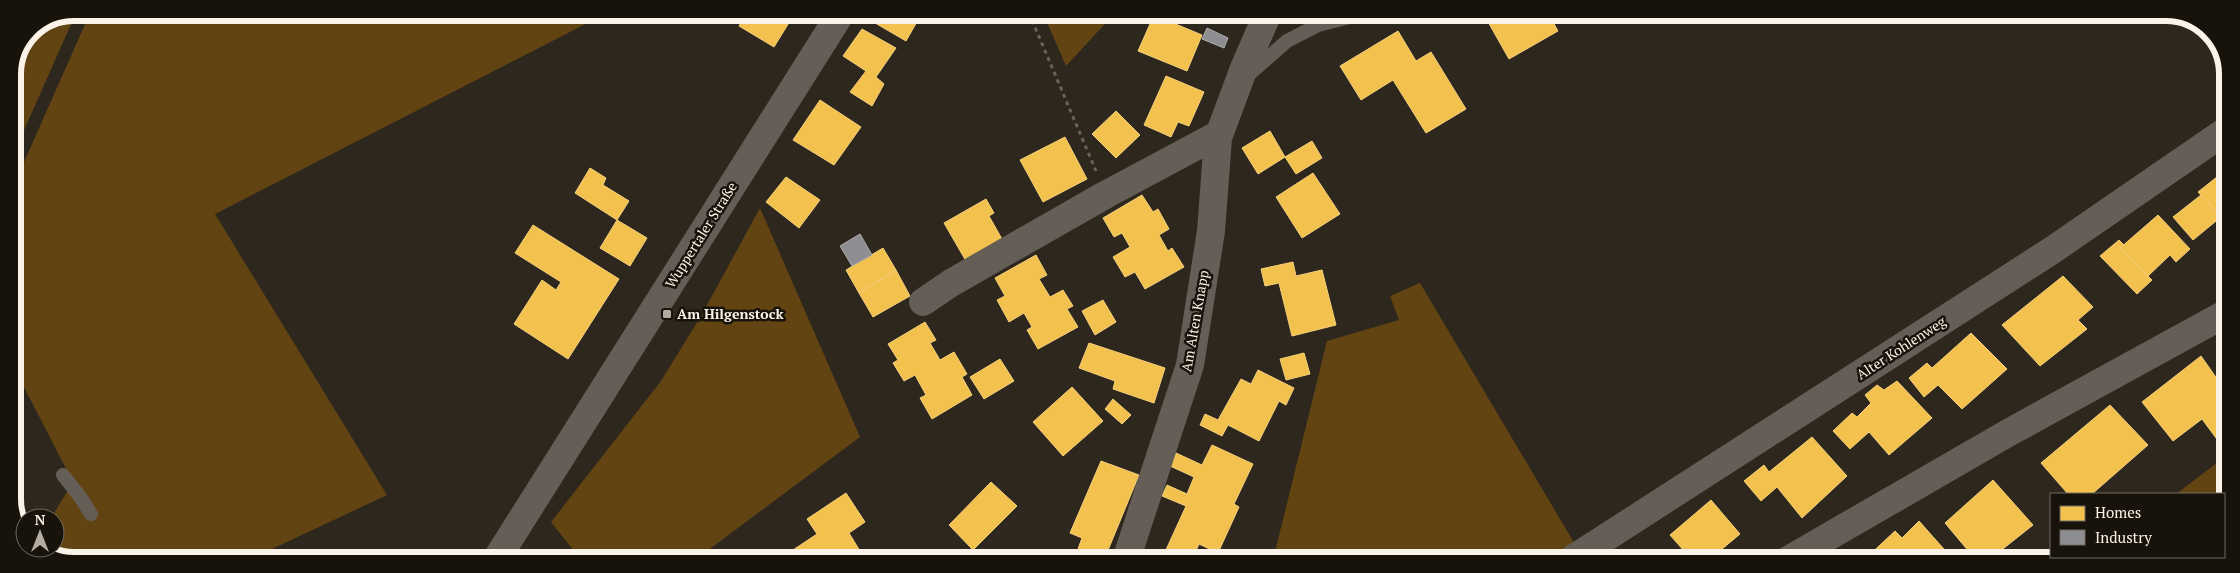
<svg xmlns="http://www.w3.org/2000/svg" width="2240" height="573" font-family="'PT Serif',serif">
<rect width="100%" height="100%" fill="#2e271d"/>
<g fill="#624413">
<path d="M76 13 13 155V74L31 30Z"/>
<path d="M90 13H607L215 214 387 495 251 559H62L42 548H55V518H51L73 482 13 366V187Z"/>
<path d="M1043 13H1115L1066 66Z"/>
<path d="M760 208 860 437 695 560H581L551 522 661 381 701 316Z"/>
<path d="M1420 283 1579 551 1564 560H1273L1327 341 1399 320 1390 296Z"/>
<path d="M2226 456V511L2224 515V494H2176Z"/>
<path d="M2094 557H2177L2166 560H2089Z"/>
</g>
<g fill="#f2c14e" stroke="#f5d07c">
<path d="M747 13H795L774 47 739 26Z"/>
<path d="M874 13H922L906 41 870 20Z"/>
<path d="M1483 13H1548L1558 31 1509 59Z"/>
<path d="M1154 15 1202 35 1187 71 1138 51Z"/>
<path d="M862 29 896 48 876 77 884 84 872 106 850 92 866 71 843 56Z"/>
<path d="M1398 31 1416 61 1431 52 1466 109 1426 133 1393 80 1361 100 1340 66Z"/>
<path d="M1166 76 1204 92 1189 126 1178 122 1171 137 1144 125Z"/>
<path d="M820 100 861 127 834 165 793 140Z"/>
<path d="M1116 111 1140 135 1116 158 1092 134Z"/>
<path d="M1270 131 1285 157 1258 174 1242 148Z"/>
<path d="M1065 137 1087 179 1043 202 1020 160Z"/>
<path d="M1312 141 1322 158 1296 174 1285 157Z"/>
<path d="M590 168 606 178 603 185 629 201 617 220 575 193Z"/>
<path d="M2227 169V212L2221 217 2198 192Z"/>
<path d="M1313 173 1340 214 1302 238 1276 197Z"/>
<path d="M786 177 820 200 799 228 766 202Z"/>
<path d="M1142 195 1153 212 1158 209 1169 229 1159 235 1168 251 1172 248 1184 267 1145 289 1135 272 1125 277 1113 257 1130 247 1122 233 1114 237 1103 218Z"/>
<path d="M2201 195 2221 217 2193 240 2173 217Z"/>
<path d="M986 199 994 213 989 216 1002 239 966 261 944 223Z"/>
<path d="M2158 215 2190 249 2176 262 2170 255 2147 277 2120 248Z"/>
<path d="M617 220 647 238 630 266 600 248Z"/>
<path d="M533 225 619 279 568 359 514 324 542 280 556 290 561 282 515 253Z"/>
<path d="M2119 240 2124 245 2120 248 2152 280 2137 294 2100 256Z"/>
<path d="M883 248 896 270 859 293 846 270Z"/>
<path d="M1036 255 1047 275 1039 279 1050 297 1063 290 1073 306 1067 309 1078 327 1038 349 1027 330 1032 327 1024 313 1009 322 997 300 1005 296 995 278Z"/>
<path d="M1293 262 1296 276 1322 270 1336 325 1292 336 1279 283 1265 286 1261 269Z"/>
<path d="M896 270 910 296 873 317 859 293Z"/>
<path d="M2063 276 2093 307 2078 320 2087 329 2040 366 2002 325Z"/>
<path d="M1103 300 1116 322 1095 335 1082 311Z"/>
<path d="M925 322 936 340 930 343 940 360 954 352 967 374 962 377 972 395 932 419 920 398 926 395 915 375 904 381 893 363 898 360 888 344Z"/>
<path d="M1971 333 2007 369 1962 409 1938 385 1924 397 1909 378 1927 363 1932 368Z"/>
<path d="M1089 343 1165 368 1154 403 1113 389 1115 381 1079 368Z"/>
<path d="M1304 353 1310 374 1286 380 1280 359Z"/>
<path d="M2201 356 2227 393V398L2224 400 2227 406 2226 436 2219 442 2202 419 2173 441 2142 402Z"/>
<path d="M1000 359 1014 381 984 399 970 377Z"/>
<path d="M1258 370 1294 388 1286 405 1279 401 1259 441 1228 425 1222 436 1200 425 1205 414 1218 420 1241 379 1251 384Z"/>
<path d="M1897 381 1932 418 1889 455 1869 432 1850 449 1833 431 1852 413 1857 417 1871 403 1865 395 1877 385 1884 390Z"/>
<path d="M1072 387 1103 421 1063 456 1033 422Z"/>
<path d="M1113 399 1131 415 1122 424 1105 409Z"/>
<path d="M2110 405 2148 445 2092 494H2068L2041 463Z"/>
<path d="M1812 437 1847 476 1802 518 1777 487 1761 501 1744 481 1764 465 1769 472Z"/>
<path d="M1212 445 1253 464 1234 504 1239 507 1218 553 1199 544 1195 553 1209 560H1170L1172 556 1165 552 1186 506 1162 496 1167 485 1187 494 1194 477 1170 466 1176 453 1202 465Z"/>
<path d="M1101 461 1139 475 1104 560H1074L1082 538 1070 533Z"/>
<path d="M1993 480 2033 525 1989 560H1976L1945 523Z"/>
<path d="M991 482 1017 506 973 550 949 525Z"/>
<path d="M846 493 865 522 849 533 863 556 857 560H795L790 552 817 534 807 519Z"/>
<path d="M1711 500 1740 534 1709 560H1692L1670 535Z"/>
<path d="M1919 521 1951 557 1948 560H1864L1895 531 1902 538Z"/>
</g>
<g fill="#8d8d92" stroke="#aeacac">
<path d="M1207 28 1228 38 1224 48 1202 39Z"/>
<path d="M860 234 872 255 852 266 840 246Z"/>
</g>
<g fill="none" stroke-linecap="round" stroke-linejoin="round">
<path stroke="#68635d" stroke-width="3" stroke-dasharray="4 4" stroke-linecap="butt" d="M1029 13 1096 171"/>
<g stroke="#645e57" stroke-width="14">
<path d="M1246 77 1287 41 1318 25 1366 13"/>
<path d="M63 475 81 498 91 514"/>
</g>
<g stroke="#645e57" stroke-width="28">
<path d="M923 302 951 283 1105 195 1219 134"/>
<path d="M1126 560 1190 365 1211 231 1218 138 1244 68 1268 13"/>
<path d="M1571 560 2051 251 2227 130"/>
<path d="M1788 560 2008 433 2223 315"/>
</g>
<path stroke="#645e57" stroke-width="28" d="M496 560 841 13"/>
</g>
<rect fill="#b3aca1" stroke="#17120a" stroke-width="2" x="662" y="309" width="10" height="10" rx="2.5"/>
<g text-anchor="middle" stroke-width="5" stroke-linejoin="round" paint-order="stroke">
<g font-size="14" fill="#fbf3e8" stroke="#17120a">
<text transform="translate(701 235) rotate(-58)" y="5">Wuppertaler Straße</text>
<text transform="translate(1195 321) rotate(-80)" y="5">Am Alten Knapp</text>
<text transform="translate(1901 348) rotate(-33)" y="5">Alter Kohlenweg</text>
</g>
<g font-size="14" font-weight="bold" fill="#fbf3e8" stroke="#17120a" text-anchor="start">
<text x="677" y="319">Am Hilgenstock</text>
</g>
</g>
<path d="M0 0H2240V573H0ZM74 21H2166A53 53 0 0 1 2219 74V499A53 53 0 0 1 2166 552H74A53 53 0 0 1 21 499V74A53 53 0 0 1 74 21Z" fill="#17120a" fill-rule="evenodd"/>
<path fill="none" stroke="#fbf3e8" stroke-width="6" d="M74 21H2166A53 53 0 0 1 2219 74V499A53 53 0 0 1 2166 552H74A53 53 0 0 1 21 499V74A53 53 0 0 1 74 21Z"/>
<rect x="2050" y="493" width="175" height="65" fill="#17120a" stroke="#726c63"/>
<rect x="2060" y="506" width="25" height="15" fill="#f2c14e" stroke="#726c63"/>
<text x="2095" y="518" font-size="15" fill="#fbf3e8">Homes</text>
<rect x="2060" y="530" width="25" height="15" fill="#8d8d92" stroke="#726c63"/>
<text x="2095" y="543" font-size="15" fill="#fbf3e8">Industry</text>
<g transform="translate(40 533)"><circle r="24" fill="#17120a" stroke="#726c63"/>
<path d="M0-4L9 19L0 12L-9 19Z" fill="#b3aca1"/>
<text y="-8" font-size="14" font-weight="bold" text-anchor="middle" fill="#fbf3e8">N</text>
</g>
</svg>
